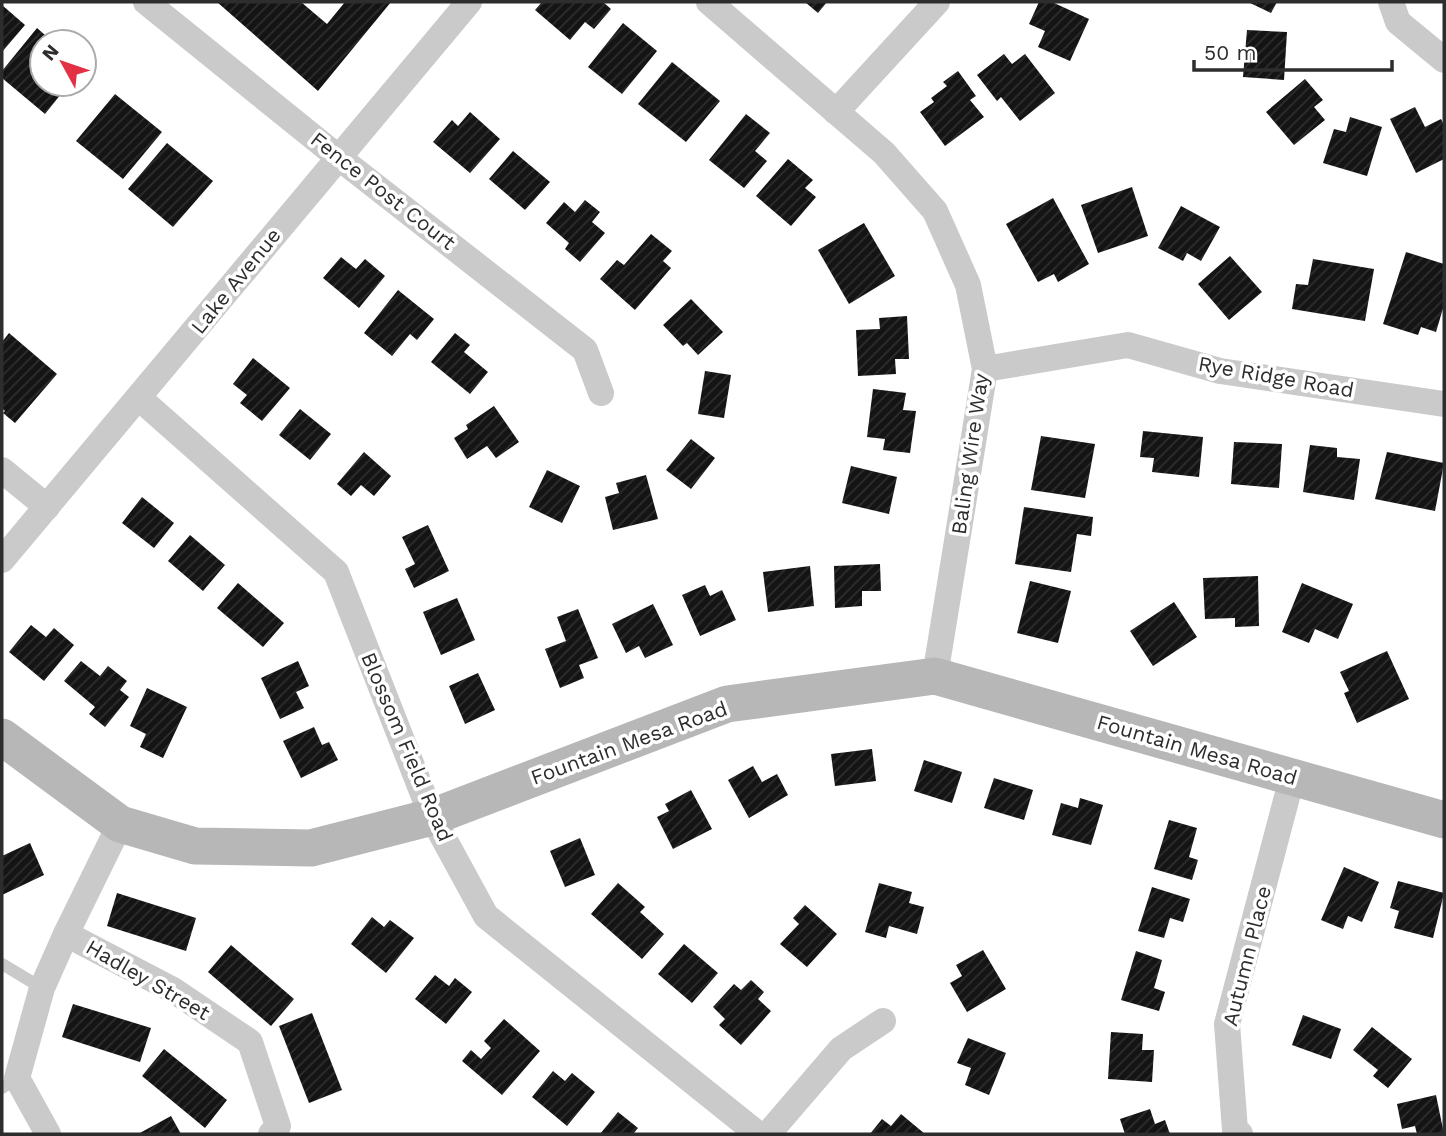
<svg xmlns="http://www.w3.org/2000/svg" width="1446" height="1136" font-family="'Work Sans',sans-serif">
<defs>
<pattern id="building-hatch" width="6" height="6" patternUnits="userSpaceOnUse" patternTransform="scale(1.75)"><rect width="6" height="6" fill="#141414"/><path d="M-1 1l2-2M0 6l6-6M5 7l2-2" fill="none" stroke="#2e2e2e"/></pattern>
</defs>
<rect width="100%" height="100%" fill="#fff"/>
<g fill="url(#building-hatch)">
<path d="M217 2H301L327 24 345 2H391L318 91Z"/>
<path d="M542 2H603L611 9 594 29 585 22 570 40 535 10Z"/>
<path d="M805 2H827L818 13Z"/>
<path d="M1039 2H1052L1089 19 1070 61 1038 47 1045 31 1029 24Z"/>
<path d="M1248 2H1277L1271 13Z"/>
<path d="M2 5 25 25 2 52Z"/>
<path d="M623 23 657 51 622 94 588 67Z"/>
<path d="M37 28 53 42H42V84H69L45 114 2 78V71Z"/>
<path d="M1247 30 1287 32 1284 80 1243 77Z"/>
<path d="M1004 54 1012 64 1025 54 1055 93 1020 121 1001 97 997 101 977 75Z"/>
<path d="M672 62 720 101 686 142 638 104Z"/>
<path d="M958 71 976 96 970 100 984 117 945 146 920 112 934 102 931 98 947 86 943 82Z"/>
<path d="M1305 79 1323 100 1314 107 1325 120 1294 145 1266 112Z"/>
<path d="M115 94 162 132 123 179 76 141Z"/>
<path d="M1415 107 1425 127 1441 119 1444 125V159L1416 173 1390 119Z"/>
<path d="M470 112 500 139 470 173 433 142 452 120 458 126Z"/>
<path d="M746 114 770 133 755 151 767 161 744 188 709 160Z"/>
<path d="M1350 117 1382 127 1367 176 1323 163 1334 129 1346 132Z"/>
<path d="M167 143 213 181 173 227 128 189Z"/>
<path d="M513 151 550 182 525 210 489 179Z"/>
<path d="M788 159 813 180 805 188 816 197 791 226 756 196Z"/>
<path d="M1132 187 1148 236 1098 253 1081 205Z"/>
<path d="M1053 198 1089 264 1058 282 1054 274 1038 282 1006 224Z"/>
<path d="M585 200 600 212 592 222 605 233 580 262 565 249 569 243 546 223 564 202 575 212Z"/>
<path d="M1181 206 1220 227 1201 261 1187 253 1183 261 1158 248Z"/>
<path d="M864 223 895 276 849 304 818 250Z"/>
<path d="M651 234 672 251 663 261 671 268 635 310 600 279 617 260 624 265Z"/>
<path d="M1406 252 1444 264V305L1436 332 1421 327 1418 335 1383 324Z"/>
<path d="M1230 256 1262 292 1229 320 1198 284Z"/>
<path d="M341 257 356 269 365 259 385 276 359 308 323 278Z"/>
<path d="M1313 259 1374 269 1365 321 1292 309 1296 284 1308 285Z"/>
<path d="M398 290 434 319 417 340 410 334 392 356 364 333Z"/>
<path d="M691 299 723 332 698 355 687 343 683 346 663 325Z"/>
<path d="M907 316 909 359H895L896 374 858 376 856 330 880 329 879 318Z"/>
<path d="M9 333 57 374 15 423 3 413 5 411 2 408V342Z"/>
<path d="M455 333 470 345 464 352 488 372 470 394 431 362Z"/>
<path d="M253 358 290 388 262 421 240 403 247 395 233 384Z"/>
<path d="M705 371 731 375 724 418 698 414Z"/>
<path d="M873 389 906 393 903 410 916 411 910 453 883 450 885 439 867 437Z"/>
<path d="M494 406 519 442 496 458 487 446 467 459 454 438 468 429 466 425Z"/>
<path d="M300 409 331 434 310 460 279 435Z"/>
<path d="M1143 431 1203 437 1199 477 1152 472 1154 458 1140 457Z"/>
<path d="M1041 436 1095 444 1085 498 1031 490Z"/>
<path d="M691 439 715 458 691 489 666 470Z"/>
<path d="M1234 442 1282 444 1279 488 1231 484Z"/>
<path d="M1310 445 1337 448V457L1360 459 1354 500 1303 492Z"/>
<path d="M364 452 391 476 374 496 361 485 351 496 337 484Z"/>
<path d="M1387 452 1444 463 1435 511 1375 499Z"/>
<path d="M851 466 897 477 889 514 842 503Z"/>
<path d="M547 470 580 486 562 523 529 507Z"/>
<path d="M646 475 658 519 613 530 605 497 619 493 616 483Z"/>
<path d="M142 497 174 523 154 548 122 523Z"/>
<path d="M1024 507 1093 517 1091 536 1077 534 1071 572 1015 564Z"/>
<path d="M428 525 449 571 414 588 405 569 415 564 402 537Z"/>
<path d="M190 535 225 565 203 591 168 561Z"/>
<path d="M880 564 881 591H862V606L835 608 834 566Z"/>
<path d="M810 566 814 606 768 612 763 572Z"/>
<path d="M1258 576 1259 626 1235 627V618L1205 619 1203 578Z"/>
<path d="M1030 581 1071 591 1058 643 1017 633Z"/>
<path d="M238 583 284 623 263 647 217 608Z"/>
<path d="M1302 583 1353 604 1338 639 1315 629 1309 643 1282 632Z"/>
<path d="M705 585 710 596 722 590 736 620 700 636 682 595Z"/>
<path d="M457 598 475 640 441 655 423 612Z"/>
<path d="M1174 602 1197 637 1153 666 1130 631Z"/>
<path d="M653 604 673 645 645 658 639 646 626 653 612 624Z"/>
<path d="M578 609 598 658 579 665 584 678 560 688 545 649 566 641 557 617Z"/>
<path d="M31 625 46 637 54 628 74 645 44 681 9 652Z"/>
<path d="M1387 651 1409 699 1357 723 1344 693 1349 691 1340 672Z"/>
<path d="M81 661 100 676 108 666 127 681 120 690 129 697 105 727 89 714 95 707 64 681Z"/>
<path d="M298 661 309 686 296 692 304 708 280 719 261 678Z"/>
<path d="M478 673 495 710 465 724 449 686Z"/>
<path d="M147 688 187 707 163 758 140 747 146 734 130 726Z"/>
<path d="M314 727 322 745 329 742 338 760 301 778 283 741Z"/>
<path d="M872 749 876 781 835 786 831 754Z"/>
<path d="M924 760 962 772 952 803 914 791Z"/>
<path d="M753 766 762 782 777 774 788 795 749 818 728 780Z"/>
<path d="M994 778 1033 790 1024 820 984 808Z"/>
<path d="M691 790 712 829 673 849 657 817 669 811 665 804Z"/>
<path d="M1080 798 1103 805 1091 845 1052 835 1061 803 1078 808Z"/>
<path d="M1169 820 1197 828 1189 857 1198 860 1192 880 1154 869Z"/>
<path d="M580 838 595 875 565 887 550 851Z"/>
<path d="M30 843 44 875 2 895V856Z"/>
<path d="M1344 867 1379 882 1362 922 1348 916 1343 929 1321 920Z"/>
<path d="M1398 881 1444 893 1433 938 1394 928 1399 911 1390 908Z"/>
<path d="M618 883 645 907 640 912 664 934 642 959 591 914Z"/>
<path d="M879 883 912 892 909 903 924 907 917 934 889 926 886 938 865 932Z"/>
<path d="M1152 887 1190 899 1183 922 1170 918 1164 938 1138 931Z"/>
<path d="M117 893 196 918 186 951 107 926Z"/>
<path d="M805 905 837 934 807 967 780 944 799 924 793 918Z"/>
<path d="M372 917 384 927 390 920 414 938 386 973 351 944Z"/>
<path d="M684 944 718 973 692 1003 658 974Z"/>
<path d="M231 945 294 999 271 1026 208 972Z"/>
<path d="M983 950 1006 989 967 1012 950 983 962 976 956 965Z"/>
<path d="M1136 951 1162 960 1154 988 1165 992 1159 1011 1121 1000Z"/>
<path d="M435 975 449 986 455 978 472 992 446 1024 415 999Z"/>
<path d="M751 980 764 992 758 999 771 1011 741 1045 719 1025 725 1019 713 1007 734 984 741 990Z"/>
<path d="M73 1004 151 1028 140 1062 62 1037Z"/>
<path d="M312 1013 342 1090 309 1103 279 1026Z"/>
<path d="M1303 1015 1341 1029 1331 1059 1292 1045Z"/>
<path d="M504 1019 540 1051 502 1095 462 1061 471 1050 481 1059 491 1048 484 1041Z"/>
<path d="M1372 1027 1412 1059 1388 1088 1373 1076 1378 1070 1353 1050Z"/>
<path d="M1111 1032 1143 1034 1142 1050H1154L1152 1082 1108 1079Z"/>
<path d="M968 1038 1006 1053 989 1095 965 1085 971 1068 957 1063Z"/>
<path d="M164 1049 227 1100 205 1128 142 1076Z"/>
<path d="M553 1071 565 1081 572 1073 595 1092 567 1126 532 1097Z"/>
<path d="M1436 1095 1444 1134H1417L1415 1126 1402 1129 1397 1104Z"/>
<path d="M1150 1109 1155 1124 1165 1120 1170 1134H1125L1120 1119Z"/>
<path d="M618 1112 638 1128 633 1134H600Z"/>
<path d="M901 1114 925 1134H870L882 1119 891 1126Z"/>
<path d="M171 1116 181 1134H138Z"/>
</g>
<g fill="none" stroke-linecap="round" stroke-linejoin="round">
<g stroke="#cacaca" stroke-width="12">
<path d="M2 964 42 988"/>
<path d="M2 1088 17 1078"/>
</g>
<g stroke="#cacaca" stroke-width="26">
<path d="M146 2 338 157 585 350 601 393"/>
<path d="M709 2 884 153 935 211 968 285 985 369 935 676"/>
<path d="M1391 2 1398 22 1444 60"/>
<path d="M836 112 937 2"/>
<path d="M985 369 1128 345 1220 371 1444 404"/>
<path d="M139 398 336 572 432 817 486 916 758 1134"/>
<path d="M2 470 47 507"/>
<path d="M2 560C159 375 312 187 469 2"/>
<path d="M66 934 173 990 250 1042 278 1126 271 1134"/>
<path d="M48 1134 17 1078 42 988 66 934 120 824"/>
<path d="M768 1134 841 1049 883 1021"/>
<path d="M1240 1134 1235 1130 1227 1024 1292 778"/>
</g>
<path stroke="#b7b7b7" stroke-width="37" d="M2 737 120 824 195 846 311 848 432 817 727 704 935 676 1444 820"/>
</g>
<g text-anchor="middle" stroke-width="7" stroke-linejoin="round" paint-order="stroke">
<g font-size="21" fill="#2d2d2d" stroke="#fff">
<text transform="translate(383 191) rotate(38)" y="7">Fence Post Court</text>
<text transform="translate(236 281) rotate(-51)" y="7">Lake Avenue</text>
<text transform="translate(1276 377) rotate(10)" y="7">Rye Ridge Road</text>
<text transform="translate(970 454) rotate(-82)" y="7">Baling Wire Way</text>
<text transform="translate(629 743) rotate(-20)" y="7">Fountain Mesa Road</text>
<text transform="translate(407 747) rotate(67)" y="7">Blossom Field Road</text>
<text transform="translate(1197 750) rotate(16)" y="7">Fountain Mesa Road</text>
<text transform="translate(1247 956) rotate(-76)" y="7">Autumn Place</text>
<text transform="translate(148 980) rotate(30)" y="7">Hadley Street</text>
</g>
</g>
<rect width="1446" height="1136" fill="none" stroke="#2d2d2d" stroke-width="7"/>
<g transform="translate(63 63) rotate(310)"><circle r="33" fill="#ffffff" stroke="#ababab" stroke-width="2"/>
<path d="M0-5L12 26L0 18L-12 26Z" fill="#e33044"/>
<text y="-10" font-size="19" font-weight="bold" text-anchor="middle" fill="#2d2d2d">N</text>
</g>
<path d="M1194 60v10h198v-10" fill="none" stroke="#2d2d2d" stroke-width="3.5"/>
<text x="1204" y="60" font-size="21" fill="#2d2d2d" stroke="#ffffff" stroke-width="5" paint-order="stroke">50 m</text>
</svg>
